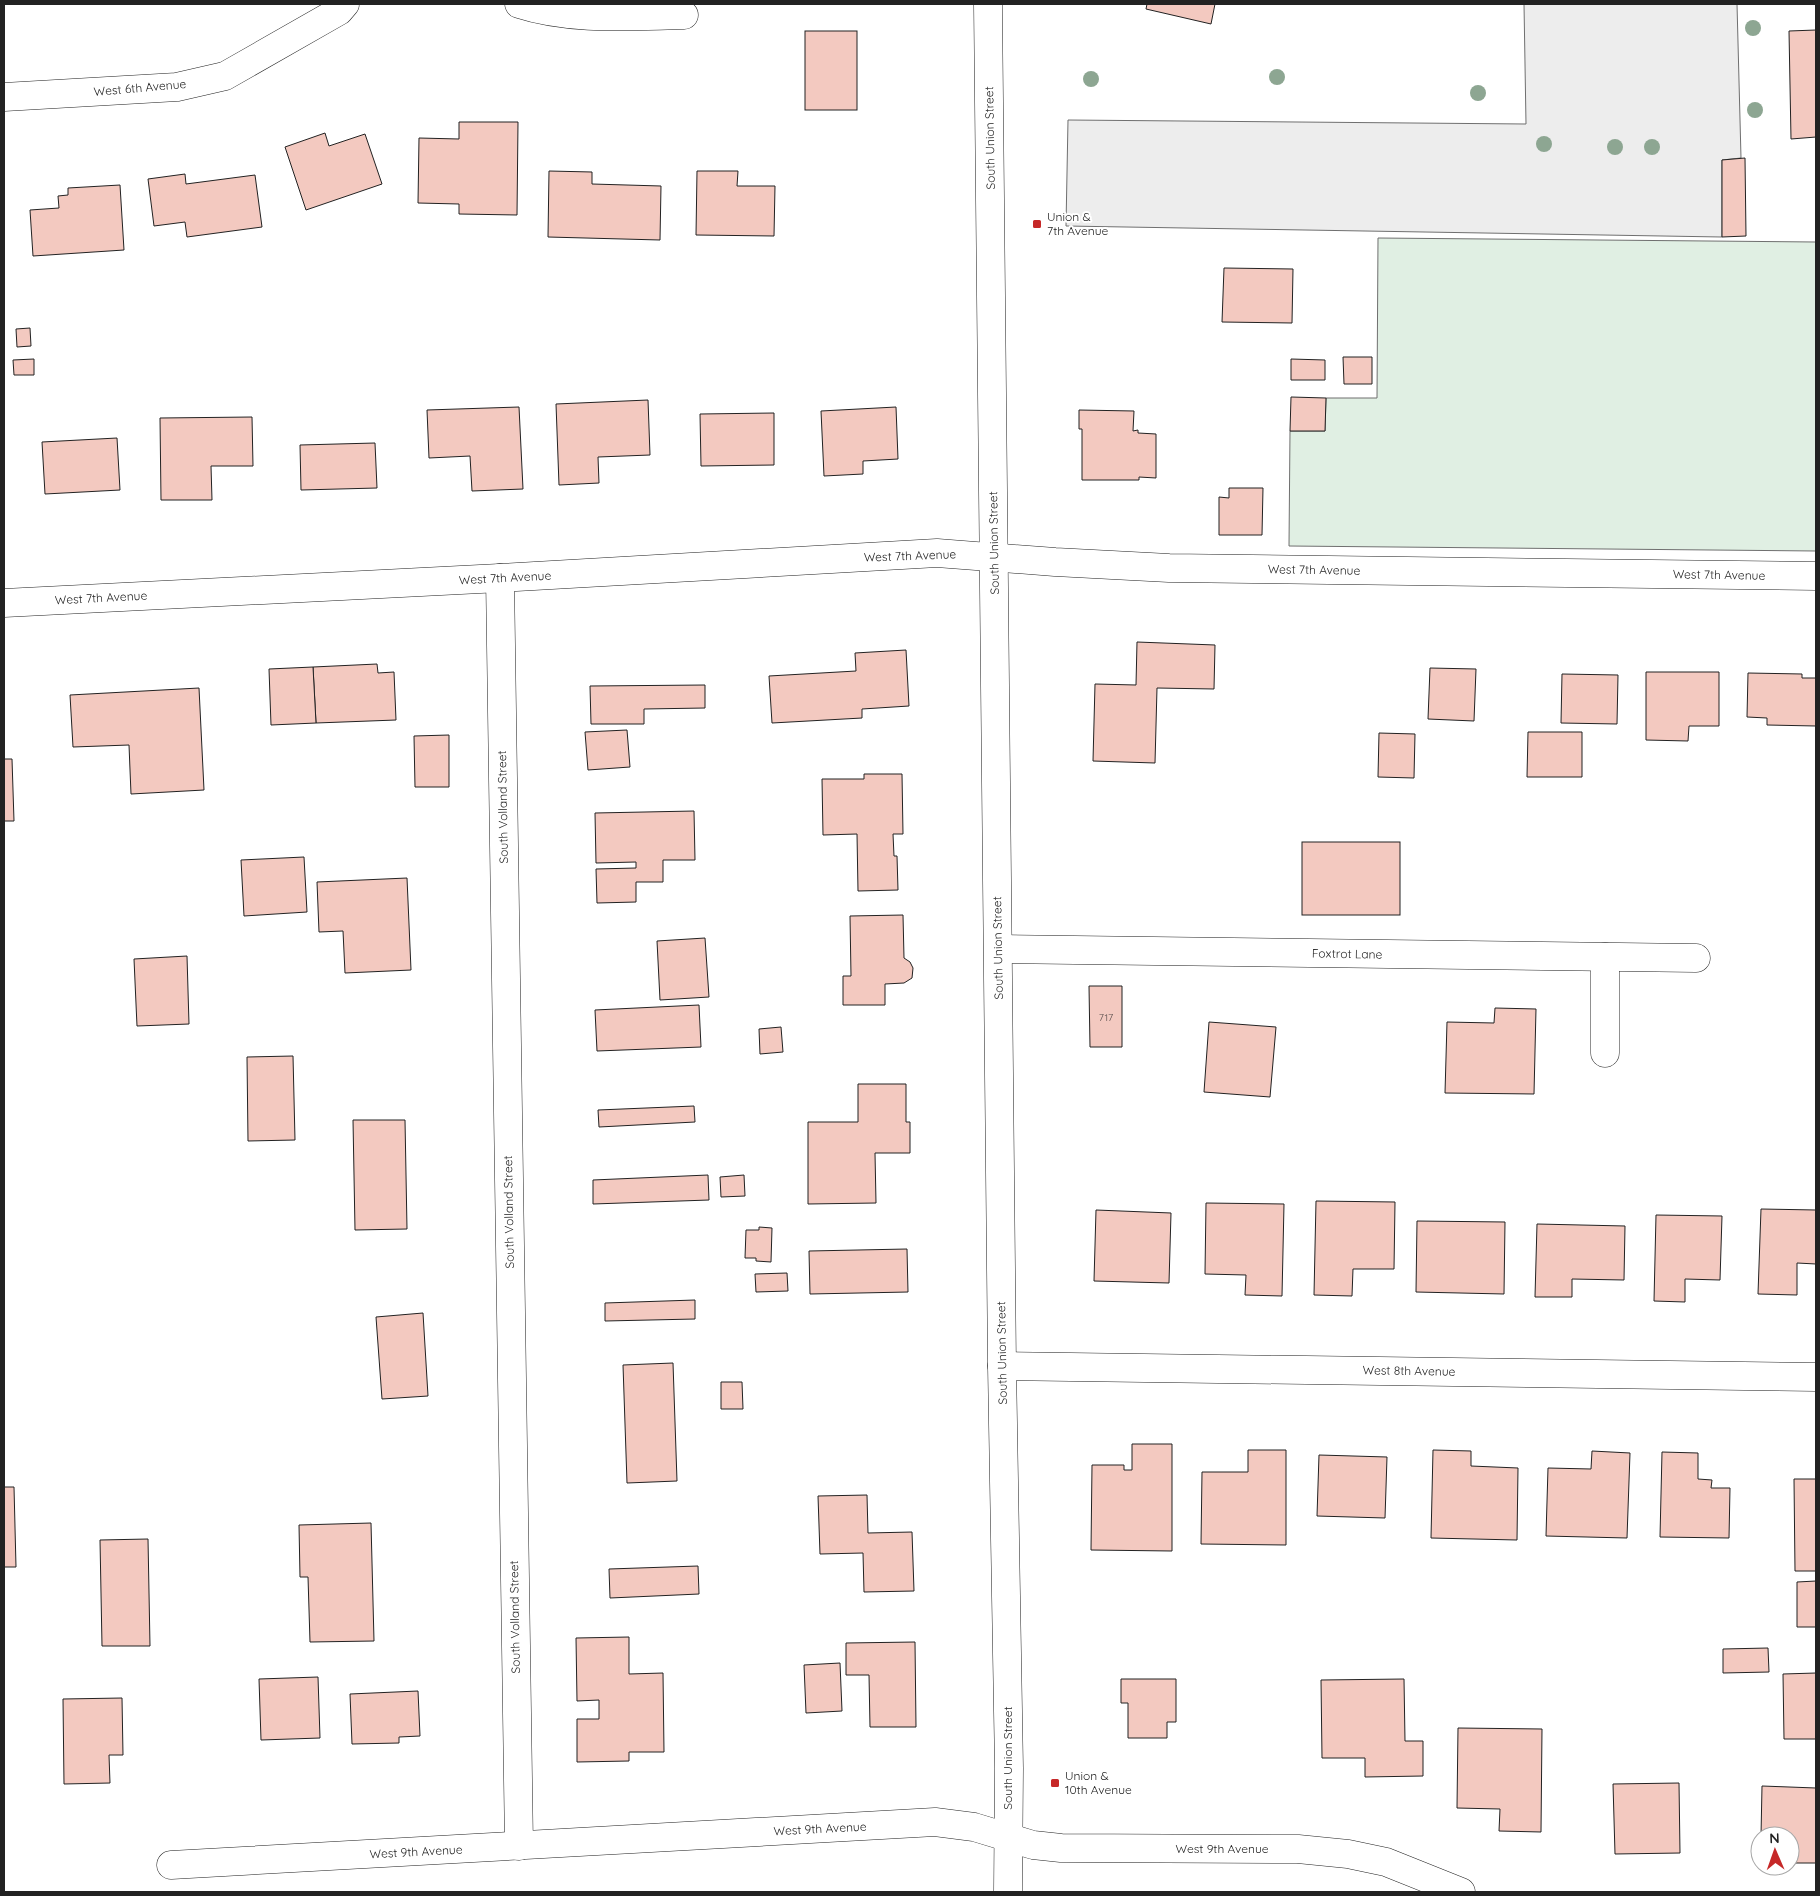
<svg xmlns="http://www.w3.org/2000/svg" width="1820" height="1896" font-family="Quicksand,sans-serif">
<rect width="100%" height="100%" fill="#fff"/>
<path fill="#e0efe3" stroke="#6f6f6f" d="M1378 238 1816 242V551L1289 546 1290 431H1325L1326 398H1377Z"/>
<path fill="#ededed" stroke="#6f6f6f" d="M1524 4H1737L1741 158 1722 160V237L1066 226 1068 120 1526 124Z"/>
<g fill="#f3c9c0" stroke="#222">
<path d="M1147 4H1215L1211 24 1146 9Z"/>
<path d="M1816 30V137L1791 139 1789 31Z"/>
<rect x="805" y="31" width="52" height="79"/>
<path d="M459 122H518L517 215 459 214V204L418 203 419 138 459 139Z"/>
<path d="M325 133 329 146 365 134 382 184 306 210 285 147Z"/>
<path d="M1745 158 1746 236 1722 237V160Z"/>
<path d="M549 171 592 172V184L661 186 660 240 548 237Z"/>
<path d="M697 171H738L737 186H775L774 236 696 235Z"/>
<path d="M185 174 186 184 255 175 262 227 187 237 185 222 154 226 148 179Z"/>
<path d="M120 185 124 250 33 256 30 210 59 208 58 196 68 195V188Z"/>
<path d="M1224 268 1293 269 1292 323 1222 322Z"/>
<path d="M30 328 31 346 17 347 16 329Z"/>
<path d="M1343 357H1372V384H1344Z"/>
<path d="M34 359V375H14L13 360Z"/>
<path d="M1291 359 1325 360V380H1291Z"/>
<path d="M1291 397 1326 398 1325 431H1290Z"/>
<path d="M648 400 650 455 598 457 599 483 559 485 556 404Z"/>
<path d="M519 407 523 489 472 491 470 456 429 458 427 410Z"/>
<path d="M896 407 898 459 863 461V474L824 476 821 411Z"/>
<path d="M1079 410 1134 411 1133 431 1138 430V433L1156 434V478L1139 477V480H1082V429H1079Z"/>
<path d="M774 413V465L701 466 700 414Z"/>
<path d="M252 417 253 466H211L212 500H161L160 418Z"/>
<path d="M117 438 120 490 45 494 42 442Z"/>
<path d="M375 443 377 488 301 490 300 445Z"/>
<path d="M1229 488H1263L1262 535H1219V497L1229 498Z"/>
<path d="M1137 642 1215 645 1214 689 1157 688 1155 763 1093 761 1095 684 1136 685Z"/>
<path d="M906 650 909 706 862 709V718L772 723 769 676 856 671 855 653Z"/>
<path d="M377 664 378 673 394 672 396 720 316 723 313 667Z"/>
<path d="M313 667 316 723 271 725 269 669Z"/>
<path d="M1430 668 1476 669 1474 721 1428 719Z"/>
<path d="M1646 672H1719V726H1689L1688 741 1646 740Z"/>
<path d="M1748 673 1802 674V678H1816V726L1767 725V718L1747 717Z"/>
<path d="M1562 674 1618 675 1617 724 1561 723Z"/>
<path d="M705 685V708L644 709V724H591L590 686Z"/>
<path d="M199 688 204 790 131 794 129 745 73 747 70 695Z"/>
<path d="M627 730 630 767 588 770 585 732Z"/>
<path d="M1528 732H1582V777H1527Z"/>
<path d="M1379 733 1415 734 1414 778 1378 777Z"/>
<path d="M449 735V787H415L414 736Z"/>
<path d="M4 759H12L14 821H4Z"/>
<path d="M864 774H902L903 834H893L894 856H897L898 890 858 891 857 834 823 835 822 779H864Z"/>
<path d="M694 811 695 860H663V882H636V902L597 903 596 869 636 868V862L596 863 595 813Z"/>
<rect x="1302" y="842" width="98" height="73"/>
<path d="M304 857 307 912 244 916 241 860Z"/>
<path d="M407 878 411 970 345 973 343 931 319 932 317 882Z"/>
<path d="M903 915 904 958 910 962 913 968 912 978 904 983 885 984V1005H843V976H851L850 916Z"/>
<path d="M705 938 709 997 660 1000 657 941Z"/>
<path d="M187 956 189 1024 137 1026 134 959Z"/>
<path d="M1089 986H1122V1047H1090Z"/>
<path d="M699 1005 701 1047 597 1051 595 1010Z"/>
<path d="M1495 1008 1536 1009 1534 1094 1445 1093 1447 1022 1494 1023Z"/>
<path d="M1209 1022 1276 1027 1270 1097 1204 1092Z"/>
<path d="M781 1027 783 1052 760 1054 759 1029Z"/>
<path d="M293 1056 295 1140 248 1141 247 1057Z"/>
<path d="M858 1084H906V1122H910V1153H875L876 1203 808 1204V1122H858Z"/>
<path d="M694 1106 695 1122 599 1127 598 1110Z"/>
<path d="M353 1120H405L407 1229 355 1230Z"/>
<path d="M708 1175 709 1200 593 1204V1180Z"/>
<path d="M744 1175 745 1196 721 1197 720 1177Z"/>
<path d="M1316 1201 1395 1202 1394 1269H1353L1352 1296 1314 1295Z"/>
<path d="M1206 1203 1284 1204 1282 1296 1245 1295 1246 1275 1205 1274Z"/>
<path d="M1761 1209 1816 1210V1264L1797 1263V1295L1758 1294Z"/>
<path d="M1096 1210 1171 1213 1169 1283 1094 1281Z"/>
<path d="M1656 1215 1722 1216 1720 1280 1685 1279V1302L1654 1301Z"/>
<path d="M1417 1221 1505 1222 1504 1294 1416 1292Z"/>
<path d="M1537 1224 1625 1226 1624 1280 1572 1279V1297H1535Z"/>
<path d="M759 1227 772 1228 771 1262 756 1261V1258H745L746 1230H759Z"/>
<path d="M907 1249 908 1292 810 1294 809 1251Z"/>
<path d="M787 1273 788 1291 756 1292 755 1274Z"/>
<path d="M695 1300V1319L605 1321V1303Z"/>
<path d="M423 1313 428 1396 382 1399 376 1317Z"/>
<path d="M673 1363 677 1481 627 1483 623 1365Z"/>
<path d="M721 1382H742L743 1409H721Z"/>
<path d="M1132 1444H1172V1551L1091 1550 1092 1465H1124V1470H1132Z"/>
<path d="M1248 1450H1286V1545L1201 1544 1202 1472H1248Z"/>
<path d="M1433 1450 1471 1451V1466L1518 1468 1517 1540 1431 1538Z"/>
<path d="M1592 1451 1630 1453 1627 1538 1546 1536 1548 1468 1591 1469Z"/>
<path d="M1662 1452 1698 1453V1479L1712 1480 1711 1488H1730L1729 1538 1660 1537Z"/>
<path d="M1319 1455 1387 1457 1385 1518 1317 1516Z"/>
<path d="M1794 1479H1816V1571H1795Z"/>
<path d="M4 1487H14L16 1567H4Z"/>
<path d="M867 1495 868 1533 912 1532 914 1591 864 1592 863 1553 820 1554 818 1496Z"/>
<path d="M371 1523 374 1641 310 1642 308 1577H300L299 1525Z"/>
<path d="M148 1539 150 1646H102L100 1540Z"/>
<path d="M698 1566 699 1594 610 1598 609 1569Z"/>
<path d="M1816 1581V1627H1797V1582Z"/>
<path d="M629 1637V1674L663 1673 664 1752H629V1761L577 1762V1719H599V1700L577 1701 576 1638Z"/>
<path d="M915 1642 916 1727H870L869 1675H846V1643Z"/>
<path d="M1768 1648 1769 1672 1723 1673V1649Z"/>
<path d="M840 1663 842 1711 806 1713 804 1665Z"/>
<path d="M1816 1673V1739H1784L1783 1674Z"/>
<path d="M318 1677 320 1738 261 1740 259 1679Z"/>
<path d="M1121 1679H1176V1722H1167V1738H1128V1703H1121Z"/>
<path d="M1404 1679 1405 1741H1423V1776L1365 1777V1758H1322L1321 1680Z"/>
<path d="M418 1691 420 1736 399 1737V1743L352 1744 350 1694Z"/>
<path d="M122 1698 123 1755H109L110 1783 64 1784 63 1699Z"/>
<path d="M1458 1728 1542 1729 1541 1832 1499 1831 1500 1809 1457 1808Z"/>
<path d="M1679 1783 1680 1853 1615 1854 1613 1784Z"/>
<path d="M1762 1786 1816 1788V1863H1790V1836H1761Z"/>
</g>
<g fill="none" stroke-linecap="round" stroke-linejoin="round">
<g stroke="#222" stroke-width="29">
<g id="minor">
<path d="M519 4C571 21 630 16 684 15"/>
<path d="M4 97 177 87 225 76 339 11 345 4"/>
<path d="M500 578 519 1846"/>
<path d="M4 603 500 578 937 553 1055 562 1169 568 1816 576"/>
<path d="M999 949 1696 958"/>
<path d="M1605 1053V957"/>
<path d="M1002 1366 1816 1377"/>
<path d="M171 1865 935 1822 974 1827 1033 1845 1061 1848 1298 1849 1348 1854 1386 1862 1461 1892"/>
</g>
</g>
<g stroke="#222" stroke-width="29">
<path id="major" d="M988 4 1002 1366 1009 1768 1008 1892"/>
</g>
<use href="#minor" stroke="#fff" stroke-width="28"/>
<use href="#major" stroke="#fff" stroke-width="28"/>
</g>
<g fill="#8da692">
<circle cx="1753" cy="28" r="8"/>
<circle cx="1277" cy="77" r="8"/>
<circle cx="1091" cy="79" r="8"/>
<circle cx="1478" cy="93" r="8"/>
<circle cx="1755" cy="110" r="8"/>
<circle cx="1544" cy="144" r="8"/>
<circle cx="1615" cy="147" r="8"/>
<circle cx="1652" cy="147" r="8"/>
</g>
<g fill="#c62828" stroke="#fff" stroke-width="2">
<rect x="1032" y="219" width="10" height="10" rx="2.5"/>
<rect x="1050" y="1778" width="10" height="10" rx="2.5"/>
</g>
<g text-anchor="middle" stroke-width="4" stroke-linejoin="round" paint-order="stroke">
<g font-size="10" fill="#564c4a">
<text x="1106" y="1021">717</text>
</g>
<g font-size="12" fill="#222" stroke="#fff">
<text transform="translate(140 88) rotate(-5)" y="4">West 6th Avenue</text>
<text transform="translate(990 138) rotate(-91)" y="4">South Union Street</text>
<text transform="translate(994 543) rotate(-91)" y="4">South Union Street</text>
<text transform="translate(910 556) rotate(-2)" y="4">West 7th Avenue</text>
<text transform="translate(1314 570) rotate(1)" y="4">West 7th Avenue</text>
<text transform="translate(1719 575) rotate(1)" y="4">West 7th Avenue</text>
<text transform="translate(505 578) rotate(-3)" y="4">West 7th Avenue</text>
<text transform="translate(101 598) rotate(-3)" y="4">West 7th Avenue</text>
<text transform="translate(503 807) rotate(-91)" y="4">South Volland Street</text>
<text transform="translate(998 948) rotate(-91)" y="4">South Union Street</text>
<text transform="translate(1347 954) rotate(1)" y="4">Foxtrot Lane</text>
<text transform="translate(509 1212) rotate(-91)" y="4">South Volland Street</text>
<text transform="translate(1002 1353) rotate(-91)" y="4">South Union Street</text>
<text transform="translate(1409 1371) rotate(1)" y="4">West 8th Avenue</text>
<text transform="translate(515 1617) rotate(-91)" y="4">South Volland Street</text>
<text transform="translate(1008 1758) rotate(-90)" y="4">South Union Street</text>
<text transform="translate(820 1829) rotate(-3)" y="4">West 9th Avenue</text>
<text x="1222" y="1853">West 9th Avenue</text>
<text transform="translate(416 1852) rotate(-3)" y="4">West 9th Avenue</text>
</g>
<g font-size="12" fill="#222" stroke="#fff" text-anchor="start">
<text x="1047" y="221">Union &amp;<tspan x="1047" dy="14">7th Avenue</tspan></text>
<text x="1065" y="1780">Union &amp;<tspan x="1065" dy="14">10th Avenue</tspan></text>
</g>
</g>
<rect width="1820" height="1896" fill="none" stroke="#222222" stroke-width="10"/>
<g transform="translate(1775 1851) rotate(358)"><circle r="24" fill="#ffffff" stroke="#a7a7a7"/>
<path d="M0-4L9 19L0 12L-9 19Z" fill="#c62828"/>
<text y="-8" font-size="14" font-weight="bold" text-anchor="middle" fill="#222222">N</text>
</g>
</svg>
